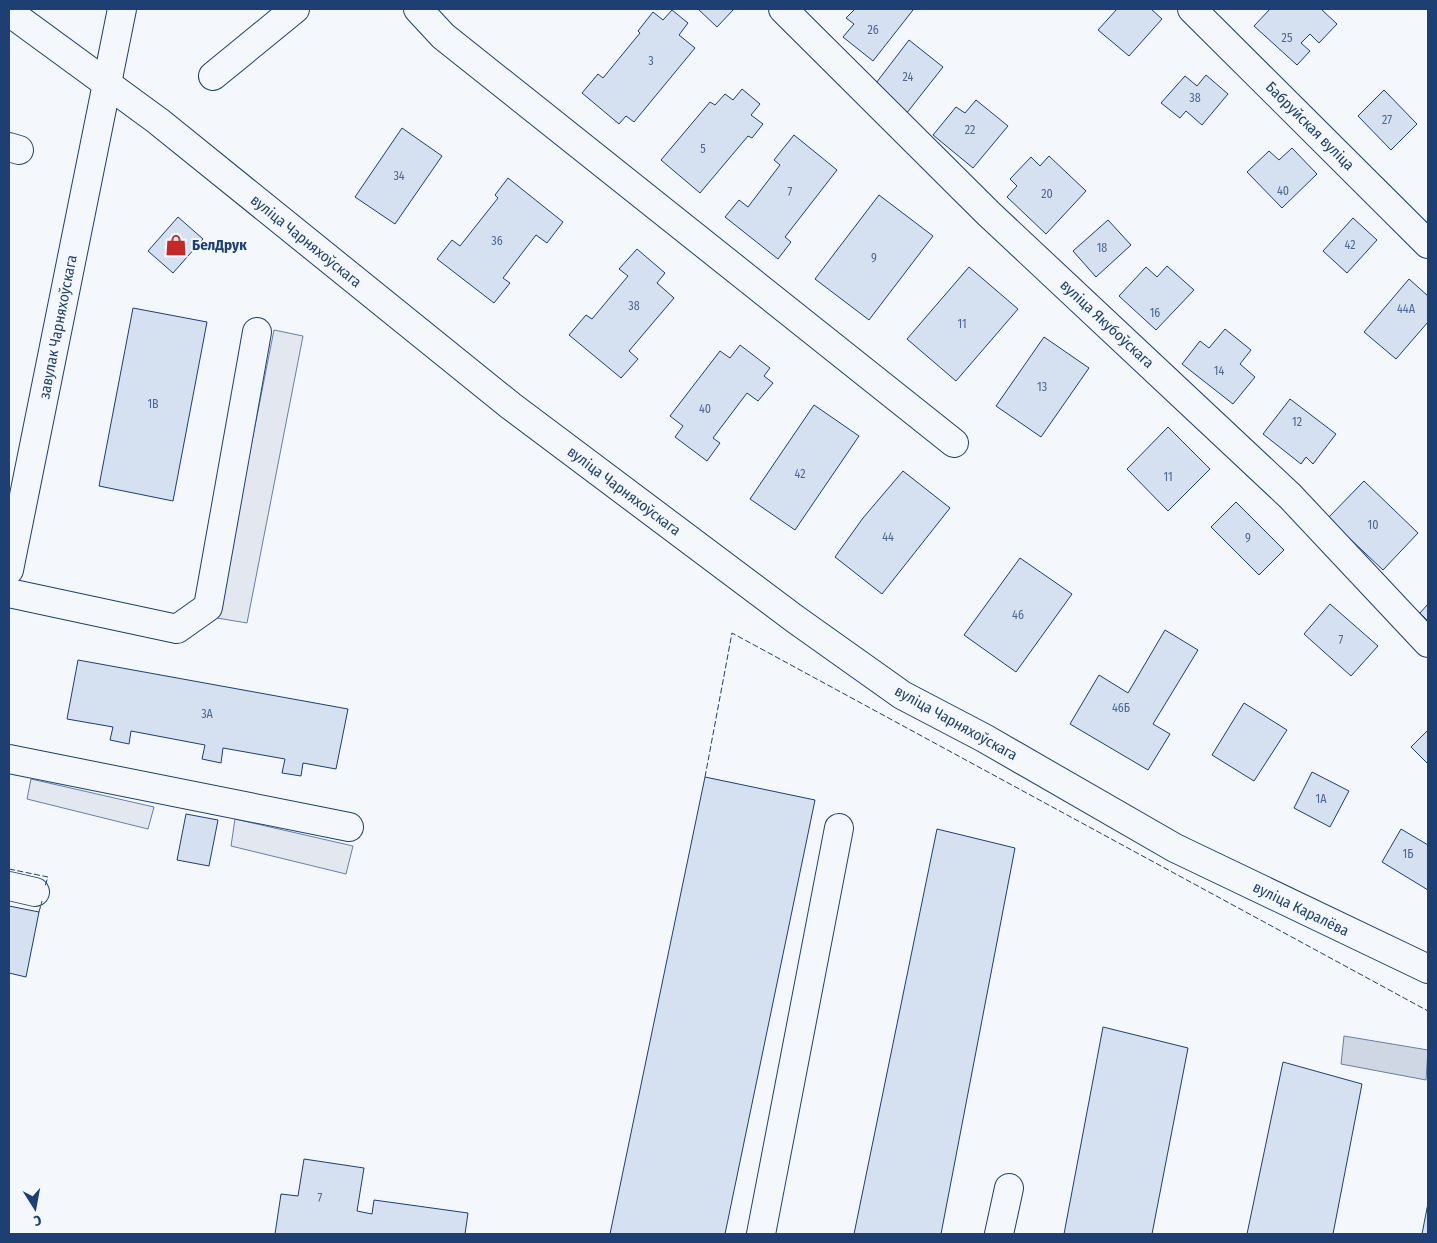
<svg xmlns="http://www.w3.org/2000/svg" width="1437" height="1243" font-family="'Fira Sans Condensed',sans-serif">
<rect width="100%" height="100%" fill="#f4f7fb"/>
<g fill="#e3e8f0" stroke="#687fa3">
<path d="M274 330 303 336 247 623 217 618Z"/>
<path d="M31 779 154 807 148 829 27 799Z"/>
<path d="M235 819 353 846 346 874 231 846Z"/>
</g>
<path fill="#cfd7e4" stroke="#687fa3" d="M1344 1036 1428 1050 1426 1080 1341 1064Z"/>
<g fill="#d5e0f0" stroke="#1d3f73">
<path d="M698 9H734L717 27Z"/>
<path d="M855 9H911L913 10 873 61 843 37 854 24 846 18Z"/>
<path d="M1117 9H1151L1162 19 1129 56 1098 30Z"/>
<path d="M1270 9H1321L1337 24 1319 43 1310 34 1301 43 1310 51 1297 65 1254 26Z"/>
<path d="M672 10 688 23 679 35 695 48 634 122 626 116 619 124 582 93 598 74 603 78 640 33 638 31 653 12 663 20Z"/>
<path d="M909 40 943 67 906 114 873 87Z"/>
<path d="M1206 75 1228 94 1202 125 1186 111 1180 118 1161 103 1185 76 1197 86Z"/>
<path d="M742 89 760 104 751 115 763 124 752 138 748 136 700 193 661 160 710 102 715 105 725 94 733 100Z"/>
<path d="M1384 90 1417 124 1391 150 1358 116Z"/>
<path d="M976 100 1008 126 973 168 933 135 956 107 965 113Z"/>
<path d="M402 128 442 156 395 224 355 197Z"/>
<path d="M794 135 837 170 785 237 791 242 778 259 725 217 739 200 748 207 780 165 774 160Z"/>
<path d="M1292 148 1317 174 1282 208 1247 172 1269 151 1279 160Z"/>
<path d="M1049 156 1086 191 1046 234 1007 197 1017 186 1010 179 1031 157 1040 166Z"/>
<path d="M508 178 563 222 547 243 536 235 503 278 510 283 494 303 437 259 452 240 460 246 498 198 495 195Z"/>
<path d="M879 195 933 236 869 320 815 279Z"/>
<path d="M178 217 203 239 173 273 148 251Z"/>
<path d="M1353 218 1377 240 1347 273 1323 251Z"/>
<path d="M1108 220 1131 245 1096 277 1073 251Z"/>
<path d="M637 249 665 273 657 283 674 298 629 351 638 359 621 378 569 335 586 315 592 319 628 276 619 269Z"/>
<path d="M1167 266 1194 290 1156 330 1119 296 1146 267 1157 277Z"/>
<path d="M969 267 1018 309 956 381 907 339Z"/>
<path d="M1409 279 1428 296V322L1396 359 1364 332Z"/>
<path d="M133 308 207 322 173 501 99 486Z"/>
<path d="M1225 329 1251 350 1240 364 1255 377 1233 404 1182 364 1200 341 1209 348Z"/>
<path d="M1044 337 1089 368 1041 437 996 406Z"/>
<path d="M740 345 770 368 764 376 773 383 758 401 747 393 713 438 720 443 707 461 675 437 683 426 670 416 720 351 730 358Z"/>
<path d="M1290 399 1336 434 1313 464 1306 457 1301 464 1263 434Z"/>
<path d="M814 405 859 436 795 530 750 499Z"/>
<path d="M1168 427 1210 469 1168 511 1127 469Z"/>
<path d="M903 471 950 508 882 594 835 557 863 518Z"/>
<path d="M1364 481 1418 533 1383 570 1328 518Z"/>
<path d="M1236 502 1284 550 1259 575 1211 527Z"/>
<path d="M1020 558 1072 594 1016 672 964 635Z"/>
<path d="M1330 604 1378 646 1351 676 1304 634Z"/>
<path d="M1428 604V621L1420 613Z"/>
<path d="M1165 630 1198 650 1153 724 1170 734 1148 770 1070 724 1099 675 1128 693Z"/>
<path d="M78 660 348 709 336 769 303 763 301 776 282 773 285 759 223 748 221 763 202 759 205 745 131 731 129 744 110 740 113 727 67 719Z"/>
<path d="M1244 703 1287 730 1254 781 1212 755Z"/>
<path d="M1428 730V764L1411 747Z"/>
<path d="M1312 772 1349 791 1330 827 1294 808Z"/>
<path d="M705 777 815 800 725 1234H610Z"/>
<path d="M186 814 218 820 209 866 177 860Z"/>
<path d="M937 829 1015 848 941 1234H854Z"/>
<path d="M1401 829 1428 845V890L1382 862Z"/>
<path d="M9 906 39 912 26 977 9 973Z"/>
<path d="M1103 1027 1188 1048 1152 1234H1064Z"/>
<path d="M1283 1062 1362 1084 1333 1234H1247Z"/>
<path d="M304 1159 364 1168 357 1211 372 1214 374 1200 468 1213 465 1234H275L281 1194 298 1196Z"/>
<path d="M1428 1203V1234H1422Z"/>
</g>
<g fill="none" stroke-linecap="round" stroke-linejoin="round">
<g stroke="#1d3f73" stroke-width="30">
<g id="minor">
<path d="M418 9 443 36 954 443"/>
<path d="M783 9 988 213 1290 496 1428 643"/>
<path d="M1192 9 1428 244"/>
<path d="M9 12 158 121 511 406 795 619 902 695 984 738 1175 848 1428 969"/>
<path d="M213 76 295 9"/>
<path d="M9 147 19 150"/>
<path d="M9 570 122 9"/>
<path d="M9 593 177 629 208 607 257 332"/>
<path d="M9 759 349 827"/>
<path d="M9 886 35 892"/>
<path d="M761 1234 839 828"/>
<path d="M999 1234 1009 1188"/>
</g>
</g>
<use href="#minor" stroke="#f4f7fb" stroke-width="28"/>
<g stroke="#1d3f73" stroke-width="1" stroke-dasharray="6 2.5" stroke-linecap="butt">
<path d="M705 777 732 633 1428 1011"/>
<path d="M9 869 48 877 45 886"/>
<path d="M39 912 42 901"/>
</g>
</g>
<defs>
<g id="shop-bare" transform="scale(1.725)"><path d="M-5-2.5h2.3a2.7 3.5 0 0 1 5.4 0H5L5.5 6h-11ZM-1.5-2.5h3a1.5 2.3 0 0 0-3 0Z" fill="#c62828" stroke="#f4f7fb" stroke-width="2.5" paint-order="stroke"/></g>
</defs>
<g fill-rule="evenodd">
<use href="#shop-bare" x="176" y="245"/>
</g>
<g text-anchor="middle" stroke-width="4" stroke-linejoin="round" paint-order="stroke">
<g font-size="12" fill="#4b6792">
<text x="873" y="34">26</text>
<text x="1287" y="42">25</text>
<text x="651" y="65">3</text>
<text x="908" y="81">24</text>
<text x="1195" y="102">38</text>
<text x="1387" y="124">27</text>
<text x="970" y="134">22</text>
<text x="703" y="153">5</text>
<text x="399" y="180">34</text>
<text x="1283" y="195">40</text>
<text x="790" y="196">7</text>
<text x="1047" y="198">20</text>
<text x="497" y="245">36</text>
<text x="1350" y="249">42</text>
<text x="1102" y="252">18</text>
<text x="874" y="262">9</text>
<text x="634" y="310">38</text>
<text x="1406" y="313">44А</text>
<text x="1155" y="317">16</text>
<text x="962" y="328">11</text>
<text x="1219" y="375">14</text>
<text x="1042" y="391">13</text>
<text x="153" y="408">1В</text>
<text x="705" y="413">40</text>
<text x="1297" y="426">12</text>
<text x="800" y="478">42</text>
<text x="1168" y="481">11</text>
<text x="1373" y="529">10</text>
<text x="888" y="541">44</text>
<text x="1248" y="542">9</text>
<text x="1018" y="619">46</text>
<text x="1341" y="644">7</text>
<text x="1121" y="712">46Б</text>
<text x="207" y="718">3А</text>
<text x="1321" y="803">1А</text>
<text x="1408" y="858">1Б</text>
<text x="320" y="1202">7</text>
</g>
<g font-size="15" fill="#1d3f73" stroke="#f4f7fb">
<text transform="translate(1310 126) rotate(45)" y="5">Бабруйская вуліца</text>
<text transform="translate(306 241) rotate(39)" y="5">вуліца Чарняхоўскага</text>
<text transform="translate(1107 324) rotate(43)" y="5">вуліца Якубоўскага</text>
<text transform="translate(58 327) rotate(-79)" y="5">завулак Чарняхоўскага</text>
<text transform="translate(624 491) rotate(37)" y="5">вуліца Чарняхоўскага</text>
<text transform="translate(956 723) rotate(29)" y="5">вуліца Чарняхоўскага</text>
<text transform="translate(1301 909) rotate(26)" y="5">вуліца Каралёва</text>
</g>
<g font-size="15" font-weight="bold" fill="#1d3f73" stroke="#f4f7fb" text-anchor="start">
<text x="192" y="250">БелДрук</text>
</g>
</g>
<rect width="1437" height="1243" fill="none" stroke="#1d3f73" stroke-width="20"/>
<g transform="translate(35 1208) rotate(169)" stroke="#f4f7fb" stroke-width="4" paint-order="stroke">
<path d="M0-4L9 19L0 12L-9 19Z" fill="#1d3f73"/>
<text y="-8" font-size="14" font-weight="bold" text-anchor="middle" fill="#1d3f73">С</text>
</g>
</svg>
